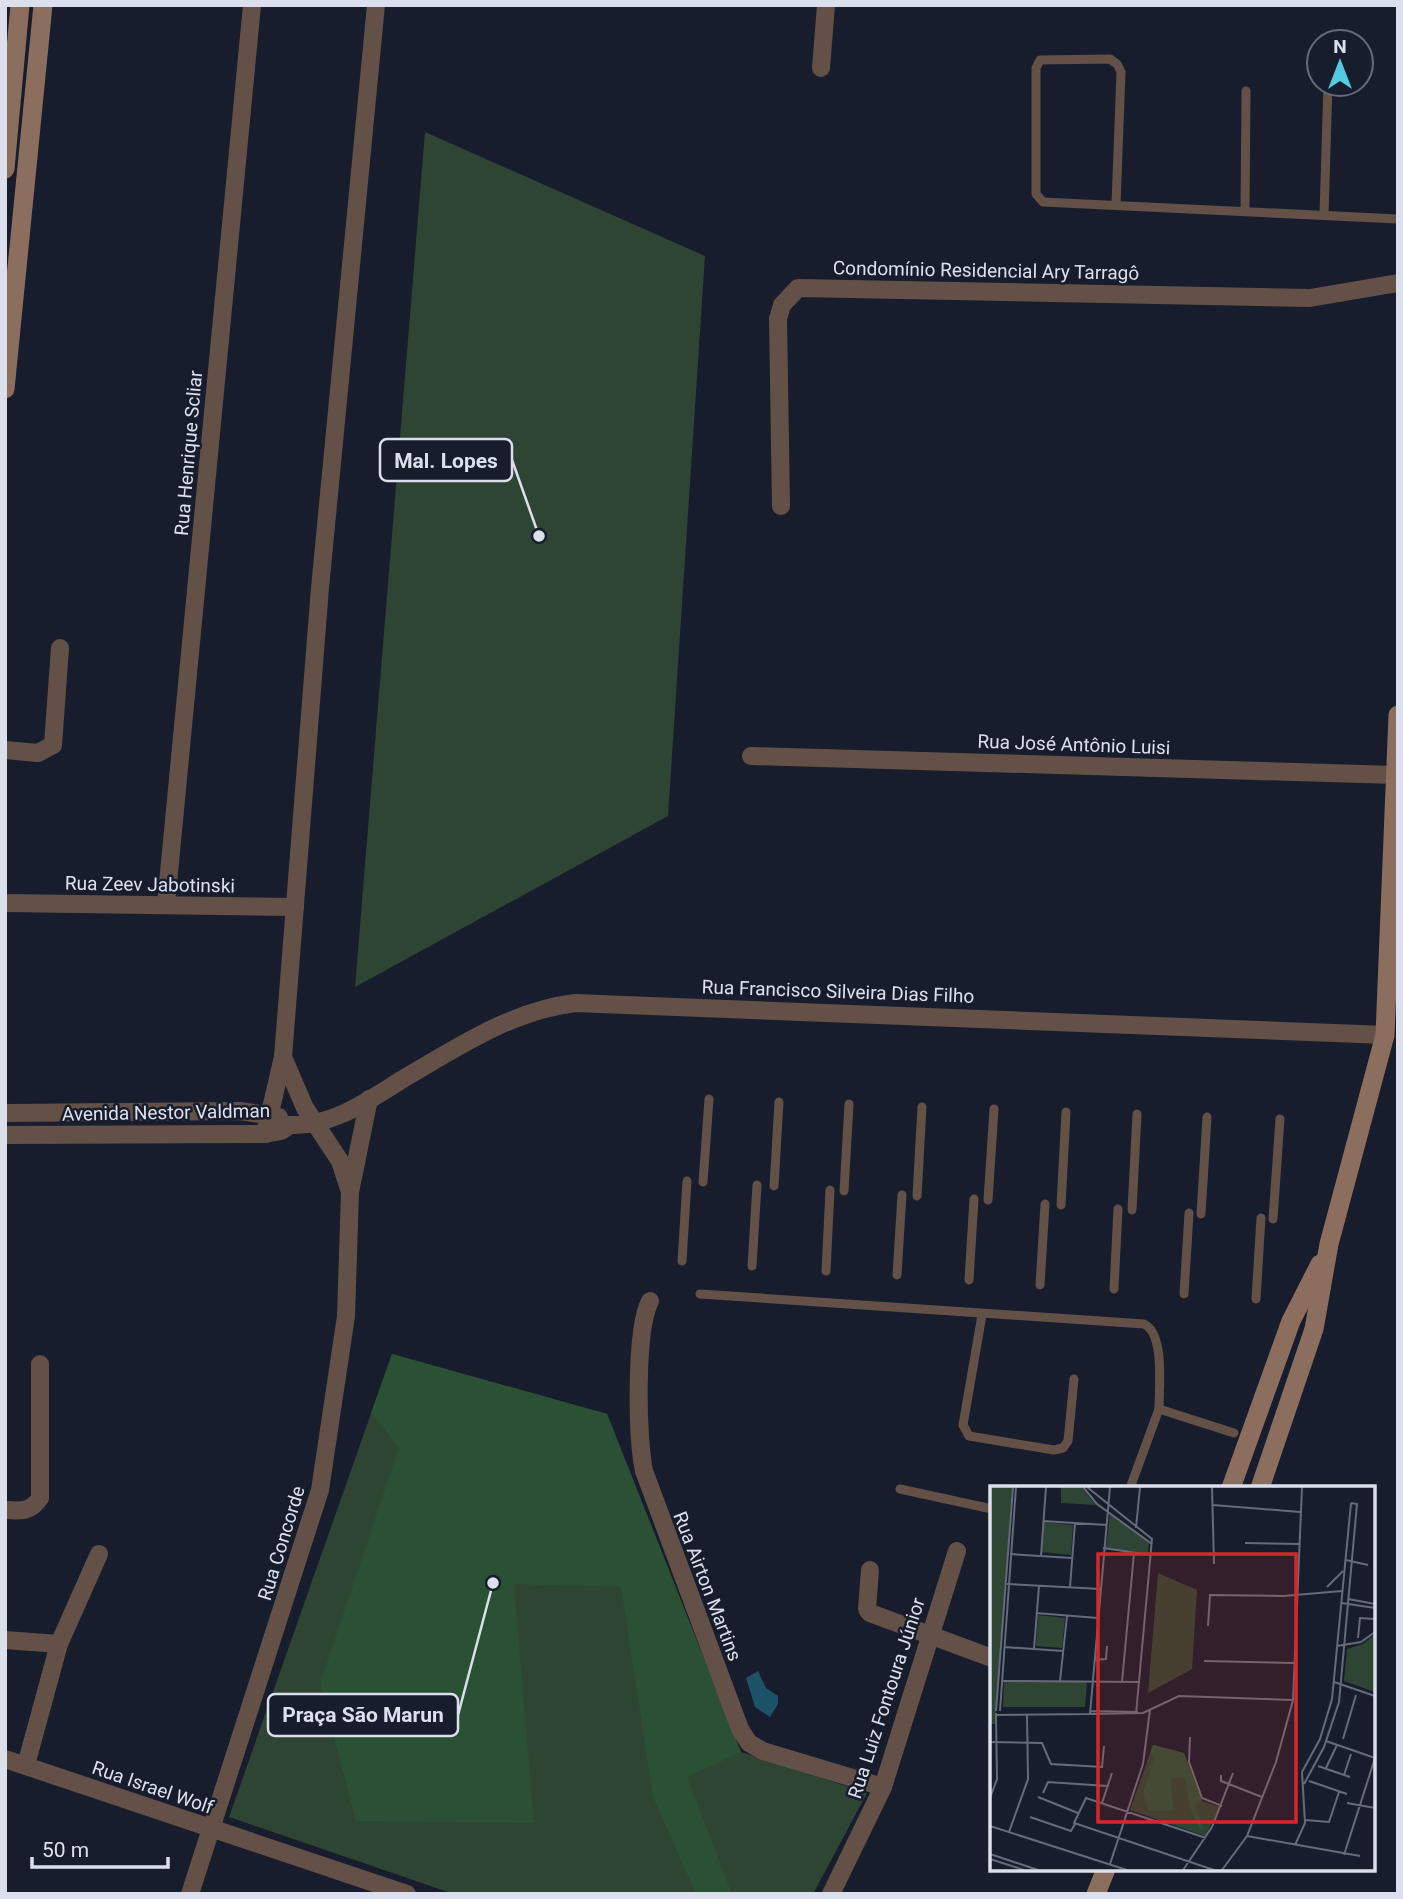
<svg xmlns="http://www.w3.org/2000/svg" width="1403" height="1899" font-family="Roboto,sans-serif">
<rect width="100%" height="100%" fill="#171d2d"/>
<g fill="#2e4533">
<path d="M425 132 705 256 668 816 355 987Z"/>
<path d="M392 1354 607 1414 741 1752 867 1793 813 1894H454L229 1817Z"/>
</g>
<path fill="#2b5135" d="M392 1354 607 1414 741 1752 687 1777 732 1894H696L653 1797 621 1587 514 1584 534 1823 356 1821 320 1684 399 1447 371 1413Z"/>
<path fill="#1c5265" d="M758 1671 766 1688 778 1696V1704L770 1717 755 1707 746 1678Z"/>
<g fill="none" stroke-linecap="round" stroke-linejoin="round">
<g stroke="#635147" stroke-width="9">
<path d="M1116 204 1121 72 1117 64 1110 59 1040 60 1036 68V194L1043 202 1398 219"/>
<path d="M1245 211 1246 91"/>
<path d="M1324 214 1328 84"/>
<path d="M703 1182 709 1099"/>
<path d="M774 1186 779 1102"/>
<path d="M844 1191 849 1104"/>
<path d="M917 1196 922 1107"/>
<path d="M988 1200 994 1109"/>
<path d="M1061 1205 1066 1112"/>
<path d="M1132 1210 1137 1114"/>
<path d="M1201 1214 1207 1117"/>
<path d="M1273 1219 1280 1119"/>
<path d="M682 1261 687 1181"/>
<path d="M752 1266 757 1185"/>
<path d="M826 1271 830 1190"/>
<path d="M897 1275 902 1195"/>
<path d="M969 1280 974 1199"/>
<path d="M1040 1285 1045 1204"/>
<path d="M1114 1289 1118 1209"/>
<path d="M700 1294 1144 1324C1165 1334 1159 1387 1159 1409L1234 1433"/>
<path d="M1184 1294 1189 1213"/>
<path d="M1256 1299 1261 1218"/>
<path d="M982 1315 963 1425 969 1436 1054 1450 1063 1448 1068 1441 1074 1379"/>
<path d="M1130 1488 1159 1409"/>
<path d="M900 1489 992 1509"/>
</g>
<g stroke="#635147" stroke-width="18">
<path d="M821 68 826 5"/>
<path d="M781 506 778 319 782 305 798 288 1310 298 1398 283"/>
<path d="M5 750 38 753 53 745 60 648"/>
<path d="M751 756 1395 775"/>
<path d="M5 903 295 907"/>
<path d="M166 904 252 5"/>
<path d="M283 1057 305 1108 340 1161 349 1189"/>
<path d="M5 1113 240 1111 279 1117"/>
<path d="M290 1125C332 1127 369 1100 403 1079 458 1047 511 1011 575 1003L1385 1035"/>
<path d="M265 1134 283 1057 320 588 376 5"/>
<path d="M5 1135 265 1134 281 1131 290 1125"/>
<path d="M650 1301C635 1330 637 1437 644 1471L740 1729 749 1743 763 1751 883 1787"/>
<path d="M5 1510C21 1511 31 1512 40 1498V1364"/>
<path d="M870 1570 867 1609 870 1613 992 1658"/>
<path d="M5 1640 59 1644"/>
<path d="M5 1759 407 1894"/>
<path d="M26 1765 59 1644 99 1554"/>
<path d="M190 1894 320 1490 346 1316 350 1192 369 1099"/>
<path d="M831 1894 883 1787 957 1551"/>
</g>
<g stroke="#8b6e5e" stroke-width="19">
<path d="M5 169 20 5"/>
<path d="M5 389 43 5"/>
<path d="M1231 1488 1291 1321 1320 1264"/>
<path d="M1260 1488 1314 1329 1329 1244 1385 1035 1398 715"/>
<path d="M1096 1894 1106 1869"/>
</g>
</g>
<g text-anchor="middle" stroke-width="5" stroke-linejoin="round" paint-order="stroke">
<g font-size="19" fill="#dce0ec" stroke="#171d2d">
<text transform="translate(986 270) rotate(1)" y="7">Condomínio Residencial Ary Tarragô</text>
<text transform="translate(188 453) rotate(-85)" y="7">Rua Henrique Scliar</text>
<text transform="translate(1074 744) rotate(2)" y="7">Rua José Antônio Luisi</text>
<text transform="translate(150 884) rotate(1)" y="7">Rua Zeev Jabotinski</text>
<text transform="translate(838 991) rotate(2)" y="7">Rua Francisco Silveira Dias Filho</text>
<text transform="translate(166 1112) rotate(-1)" y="7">Avenida Nestor Valdman</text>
<text transform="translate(281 1543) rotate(-73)" y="7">Rua Concorde</text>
<text transform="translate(708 1586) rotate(69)" y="7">Rua Airton Martins</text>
<text transform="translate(886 1698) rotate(-72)" y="7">Rua Luiz Fontoura Júnior</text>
<text transform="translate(153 1787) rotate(19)" y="7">Rua Israel Wolf</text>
</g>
</g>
<g transform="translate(990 1486)">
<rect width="385" height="385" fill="#171d2d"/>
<path d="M1 1H22L5 238H0ZM71 1H91L106 19 71 17ZM120 28 159 56 158 68 116 62ZM54 36 83 39 81 69 52 66ZM168 87 207 104 202 183 158 207ZM48 129 75 132 72 162 46 160ZM385 148V206L354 195 357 163 373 158ZM14 195 97 196 95 221H13ZM163 259 194 267 212 315 230 321 215 350 140 324Z" fill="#2e4533"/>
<path d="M163 259 194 267 212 315 205 319 214 342 210 344 200 321 195 292H181L183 325H158L153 306 164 272 160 267Z" fill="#2b5135"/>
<path fill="none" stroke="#666b79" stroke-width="2" d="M93 1 107 18 162 58M97 1 162 53 146 228M222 1 224 78M223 19 310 26M53 35 117 39M146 42 150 1M255 57 310 58M113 62 161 69M20 68 82 72M51 70 56 1M356 74 378 79M17 98 111 103M80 101 85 37M337 101 353 85M358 113 385 118M352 117 385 122M46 127 108 132M218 140 220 109 293 110 352 105M368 152 370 132 385 133M347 160 371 156 385 146M14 161 73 165M44 163 49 100M104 174 116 173 117 160M214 175 304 177M11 195 150 196M70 195 77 130M132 196 144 67M344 196 385 210M6 225 23 1M10 225 26 1M101 225 148 226M100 228 153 227 189 210 303 214M6 229 100 228 120 1M200 251 199 276 212 312 232 320M353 253 366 209M336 255 385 272M0 256 52 257 61 278 112 281 114 260M328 280 360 291M336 282 347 259M231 289V295L272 311M354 289 361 268M319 295 357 308M314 298 334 261 349 216 367 18 361 17M53 307 58 296 117 300M48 311 88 327M0 312 7 293 6 227M112 317 122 287M357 317 385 322M40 331 81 345 85 338M315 334 339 336 349 306M0 340 137 384M19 346 38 293 37 229M257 350 370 370M216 352 96 312 84 337 224 384M305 359 315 337 312 286 330 253 342 213 361 17M0 368 48 384M354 369 385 272M0 373 34 384M120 378 153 278 160 224M193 384 222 341 243 287M232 384 257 350 286 276 303 214 312 1"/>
<path fill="#d62828" fill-opacity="0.15" stroke="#d62828" stroke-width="3.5" d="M108 68H306V336H108Z"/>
<rect width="385" height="385" fill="none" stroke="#dce0ec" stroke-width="3.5"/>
</g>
<path fill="none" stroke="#dce0ec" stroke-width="2.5" d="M539 536L512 460M493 1583L458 1715"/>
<g fill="#dce0ec" stroke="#171d2d" stroke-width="2.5">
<circle cx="539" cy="536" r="7"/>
<circle cx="493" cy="1583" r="7"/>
</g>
<g fill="#171d2d" stroke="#dce0ec" stroke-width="2.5">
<rect x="380" y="439" width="132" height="42" rx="7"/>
<rect x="268" y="1694" width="190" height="42" rx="7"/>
</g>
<g font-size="21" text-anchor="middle" font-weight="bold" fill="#dce0ec">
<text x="446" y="468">Mal. Lopes</text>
<text x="363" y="1722">Praça São Marun</text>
</g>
<rect width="1403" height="1899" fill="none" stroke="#dce0ec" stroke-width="14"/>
<g transform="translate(1340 63)"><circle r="33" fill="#171d2d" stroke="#666b79" stroke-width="2"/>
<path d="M0-5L12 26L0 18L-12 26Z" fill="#54cade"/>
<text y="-10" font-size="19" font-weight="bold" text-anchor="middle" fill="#dce0ec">N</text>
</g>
<path d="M32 1857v10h136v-10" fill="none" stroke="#dce0ec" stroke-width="3.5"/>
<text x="42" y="1857" font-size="21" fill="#dce0ec" stroke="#171d2d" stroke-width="5" paint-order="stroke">50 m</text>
</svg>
